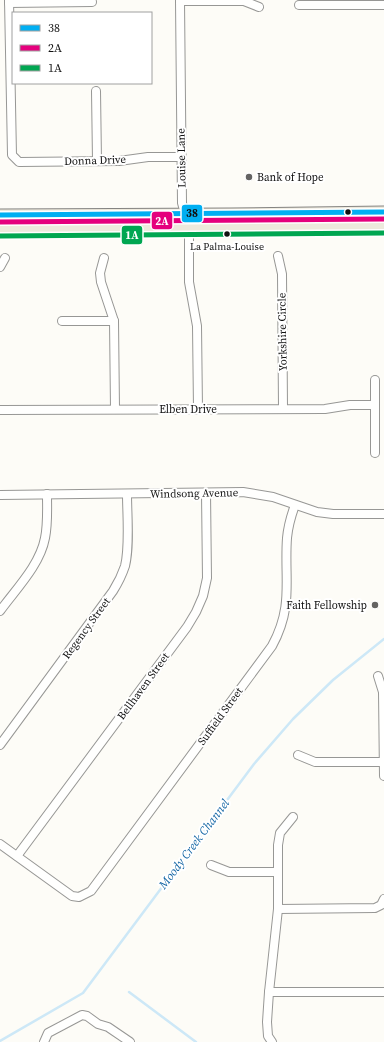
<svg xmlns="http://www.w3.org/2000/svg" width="384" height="1042" font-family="'Source Serif 4',serif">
<rect width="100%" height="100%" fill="#fdfcf7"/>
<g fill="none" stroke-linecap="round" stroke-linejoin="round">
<g stroke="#cde8f7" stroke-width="2.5">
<path d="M129 992 196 1042"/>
<path d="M0 1041 83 993 254 764 293 719 333 680 384 639"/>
</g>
<g stroke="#979795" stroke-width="10">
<g id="minor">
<path d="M9 0 12 155 19 162 119 161 148 157H181"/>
<path d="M9 3 92 2"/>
<path d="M299 5H384"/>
<path d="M96 91 97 161"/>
<path d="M278 256 282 274 283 409"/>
<path d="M104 258 100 273 101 282 114 321 115 409"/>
<path d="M0 267 5 258"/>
<path d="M62 321H114"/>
<path d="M375 380V453"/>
<path d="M198 409 197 326 189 282V228L182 203 180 1H244L259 7"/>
<path d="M0 410 325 409 350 405H375"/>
<path d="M0 495 243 492 273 497 317 512 333 514H384"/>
<path d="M0 611C16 589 40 565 45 538 48 523 47 509 47 494"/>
<path d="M378 676 383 692 384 776"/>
<path d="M0 745 113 591C118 583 122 575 125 566 130 546 127 515 127 494"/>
<path d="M298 755 315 762H384"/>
<path d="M0 844 72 896 79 897 91 891 272 646C294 606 284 579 287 538 288 527 291 516 295 505"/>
<path d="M17 856 187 627 196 612 203 596 207 578 206 493"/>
<path d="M211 865 229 872H278"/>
<path d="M278 909 375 908 381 905 384 899"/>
<path d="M269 992H384"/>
<path d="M44 1042 48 1033 82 1015 87 1016 98 1024 108 1027 130 1042"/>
<path d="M272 1042 268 1036 267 1022 269 992 278 909V845L280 833 293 817"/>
</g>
</g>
<g stroke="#858482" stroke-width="13">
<g id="major">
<path d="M0 215 230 214 384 212"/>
<path d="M0 229 384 226"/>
</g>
</g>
<use href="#minor" stroke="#fffffe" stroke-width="8"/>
<use href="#major" stroke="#ede9dc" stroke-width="11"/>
<g stroke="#fff" stroke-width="8">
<path id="bus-1" d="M0 215 384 212"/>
</g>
<g stroke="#fff" stroke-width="8">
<path id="bus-2" d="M0 222 384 219"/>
</g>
<g stroke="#fff" stroke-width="8">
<path id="bus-3" d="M0 236 384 233"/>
</g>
<use href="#bus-1" stroke="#00aff2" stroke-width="5"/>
<use href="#bus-2" stroke="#e5007d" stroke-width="5"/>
<use href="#bus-3" stroke="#00a651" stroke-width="5"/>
</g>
<g fill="#646362" stroke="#fff" stroke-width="1.5">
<circle cx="249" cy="177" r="4"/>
<circle cx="375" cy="605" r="4"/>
</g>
<g fill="#111" stroke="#fff" stroke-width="1.5">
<circle cx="348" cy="212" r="3.5"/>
<circle cx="227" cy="234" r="3.5"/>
</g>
<g text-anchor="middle" stroke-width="4" stroke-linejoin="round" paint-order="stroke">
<g font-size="10" fill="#111" stroke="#fff">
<text x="227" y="250">La Palma-Louise</text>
</g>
<g font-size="11" fill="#111" stroke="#fff">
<text transform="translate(181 158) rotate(-91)" y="4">Louise Lane</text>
<text transform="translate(95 160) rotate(-2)" y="4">Donna Drive</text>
<text transform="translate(282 332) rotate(-91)" y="4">Yorkshire Circle</text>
<text x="188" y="413">Elben Drive</text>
<text transform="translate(194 493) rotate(-1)" y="4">Windsong Avenue</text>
<text transform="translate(86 628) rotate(-54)" y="4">Regency Street</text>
<text transform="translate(143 686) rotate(-54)" y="4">Bellhaven Street</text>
<text transform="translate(220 716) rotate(-54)" y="4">Suffield Street</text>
</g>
<g font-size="11" fill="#111" stroke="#fff" text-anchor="start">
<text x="257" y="181">Bank of Hope</text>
<text x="367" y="609" text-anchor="end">Faith Fellowship</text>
</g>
<g font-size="12" font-style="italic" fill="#1768a6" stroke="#fff">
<text transform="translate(194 844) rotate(-53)" y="4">Moody Creek Channel</text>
</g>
</g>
<g stroke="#fff" stroke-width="1.5">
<rect x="181" y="204" width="22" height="19" rx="4" fill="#00aff2"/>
<rect x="151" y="211" width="22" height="19" rx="4" fill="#e5007d"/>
<rect x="121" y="225" width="22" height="20" rx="4" fill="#00a651"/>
</g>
<g font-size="11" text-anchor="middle" font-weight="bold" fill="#fff">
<text x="162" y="225">2A</text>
<text x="132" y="239">1A</text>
</g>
<g font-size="11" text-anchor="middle" font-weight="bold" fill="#111">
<text x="192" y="217">38</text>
</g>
<rect x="12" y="12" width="140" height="72" fill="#ffffff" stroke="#a0a0a0"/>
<rect x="20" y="25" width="20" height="6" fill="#00aff2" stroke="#a0a0a0"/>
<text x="48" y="32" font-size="12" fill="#111111">38</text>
<rect x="20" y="45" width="20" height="6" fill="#e5007d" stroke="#a0a0a0"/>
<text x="48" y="52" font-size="12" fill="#111111">2A</text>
<rect x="20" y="65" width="20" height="6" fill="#00a651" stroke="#a0a0a0"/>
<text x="48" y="72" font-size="12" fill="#111111">1A</text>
</svg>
